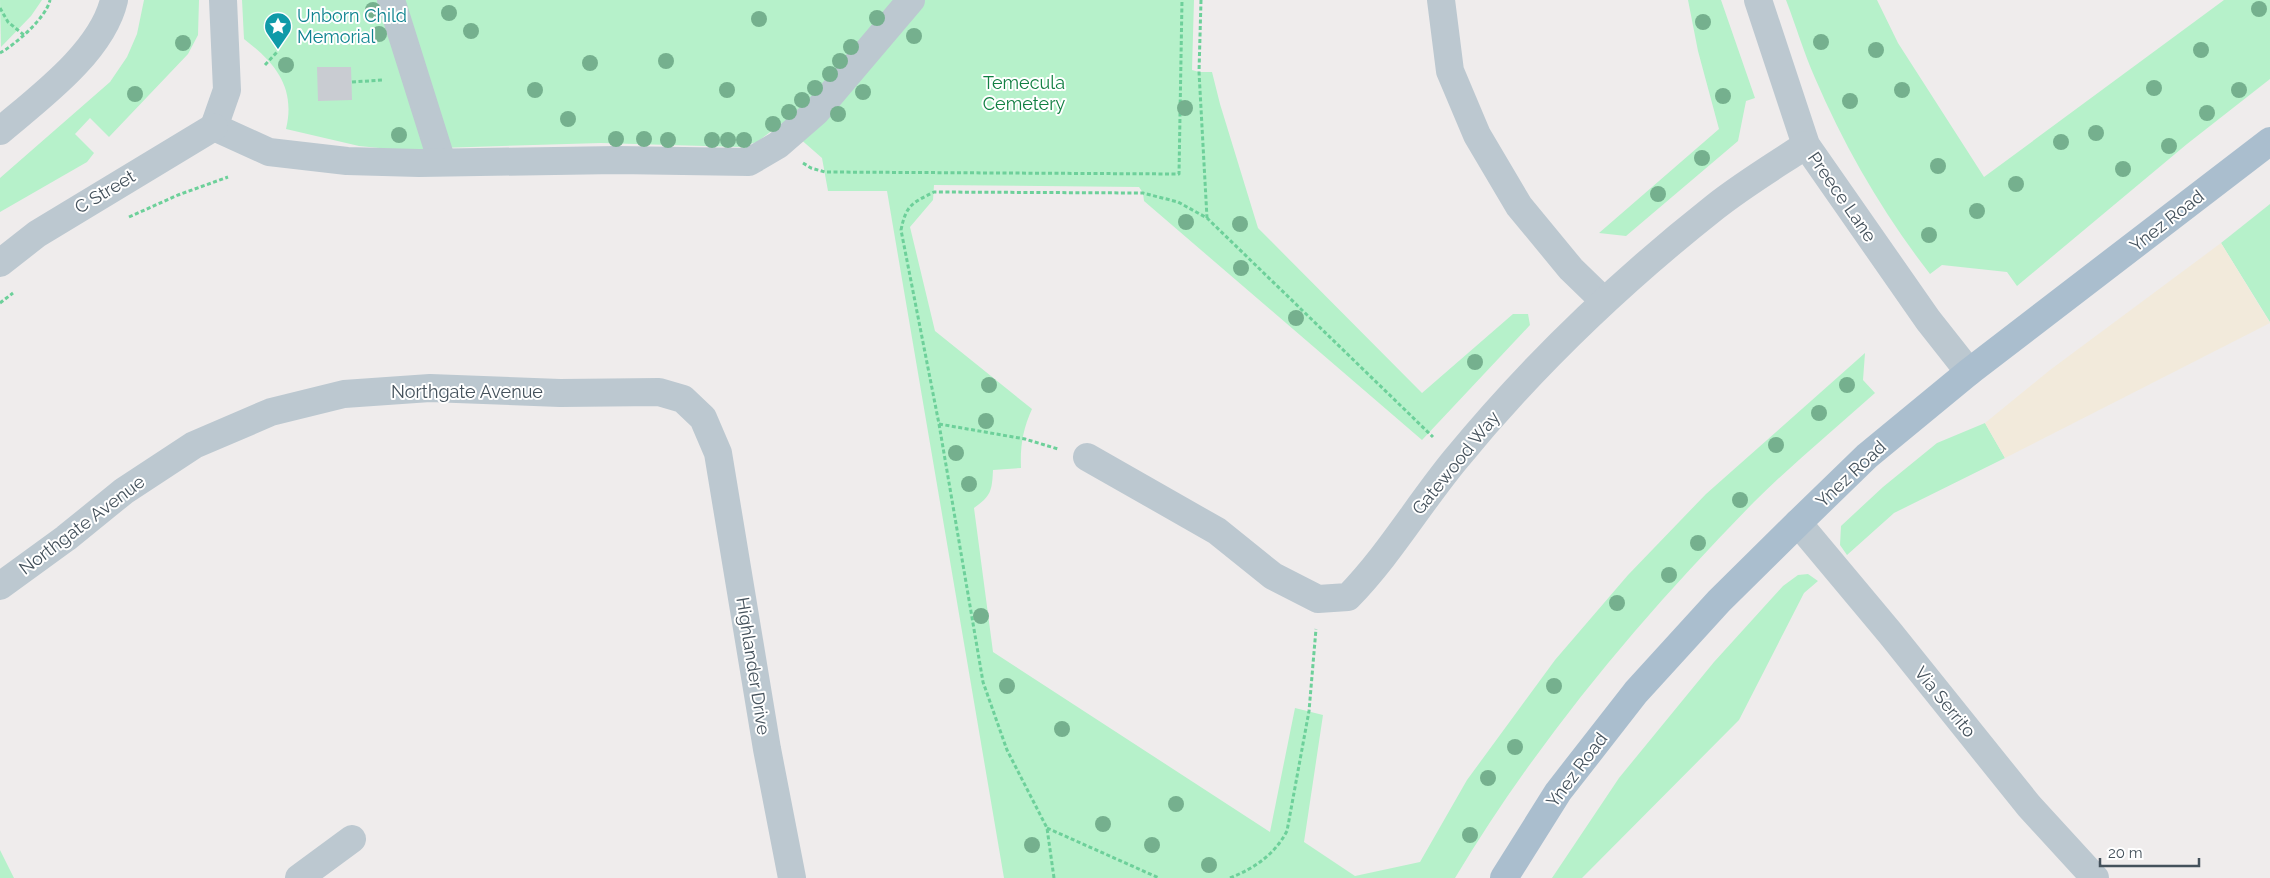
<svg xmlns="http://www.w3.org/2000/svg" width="2270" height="878" font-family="Raleway,sans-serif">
<rect width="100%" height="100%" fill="#efecec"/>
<g fill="#b6f1ca">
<path d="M0 0H42L31 16 1 47Z"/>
<path d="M144 0H199L198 35 188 54 109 137 90 118 75 134 94 153 87 162 0 212V178L110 82 127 57 137 34Z"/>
<path d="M242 0H1194L1192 70 1199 72H1212L1220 104 1258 228 1422 393 1513 314H1528L1530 325 1422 440 1144 201 1143 193 1139 187 934 185 933 200 910 227 935 331 1032 409C1023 429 1020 446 1021 468L993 470C992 491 991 496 974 508L993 652 1270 832 1295 708 1323 715 1304 842 1355 876 1420 862 1467 780 1555 660 1628 575 1706 494 1865 353 1863 380 1875 393C1835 429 1792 464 1754 502 1642 616 1537 741 1455 878H1004L887 191H828L822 158 782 123 757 142 739 147 601 143 439 148 410 151 359 146 286 129C296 87 275 63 244 39Z"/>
<path d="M1688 0H1721L1755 98 1746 101 1738 141 1626 236 1599 233 1719 129 1698 51Z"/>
<path d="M1786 0H1877L1898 43 1984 177 2224 0H2270V79L2187 144 2017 286 2007 272 1942 265 1930 274C1884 215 1845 148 1815 78 1804 53 1796 26 1786 0Z"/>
<path d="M2270 204V322L2221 243Z"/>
<path d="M1985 423 2005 458 1894 513 1847 555 1840 545 1841 526 1883 487 1937 443Z"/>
<path d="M1808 574 1818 581 1804 593 1739 720 1582 878H1552L1619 778 1714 662 1783 586 1798 575Z"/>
<path d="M0 850 14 878H0Z"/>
</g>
<path fill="#f2eadb" d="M2221 243 2270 323 2005 458 1985 423 2050 370Z"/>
<path fill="#c9ccd2" d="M317 67H351L352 100 318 101Z"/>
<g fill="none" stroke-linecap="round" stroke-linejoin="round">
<g stroke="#6dd09a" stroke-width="3" stroke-dasharray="4 2.5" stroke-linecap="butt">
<path d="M1201 0 1199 72 1207 218"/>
<path d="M0 8 8 22 24 35"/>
<path d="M0 53C16 44 46 18 50 0"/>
<path d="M265 65 277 52"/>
<path d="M352 82 383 80"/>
<path d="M803 163 811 168 825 172 1179 174 1182 0"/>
<path d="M129 217 178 195 228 177"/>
<path d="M0 303 13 293"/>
<path d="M939 424 1025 439 1058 449"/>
<path d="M1047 828 1159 878"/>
<path d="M1054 878 1047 828 1007 750 983 682 939 424 901 230C906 205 912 203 934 192L1143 193 1178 202 1207 218 1433 437"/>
<path d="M1230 878C1255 868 1274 855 1287 831L1309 711 1316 629"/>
</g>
<g stroke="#bcc8d0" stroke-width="28">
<path d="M391 0 442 162"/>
<path d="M1441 0 1450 71 1477 135 1519 206 1571 269 1604 301"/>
<path d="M1758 0 1806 145 1928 320 1969 372"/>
<path d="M214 127 269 152 347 161 419 163 617 160 749 162 778 145 816 112 911 0"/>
<path d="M214 127 227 90 223 0"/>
<path d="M0 131C39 98 102 52 114 0"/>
<path d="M0 263 37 234 214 127"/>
<path d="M1087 457 1217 531 1273 576 1318 599 1348 597C1389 555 1418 505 1455 460 1532 366 1620 282 1715 207 1744 184 1776 165 1806 145"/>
<path d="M1798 523 1890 633 2029 806 2095 878"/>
<path d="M0 586 66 538 124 491 194 445 271 412 344 394 430 388 560 393 659 392 683 399 703 418 718 453 767 749 792 878"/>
<path d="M299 878 352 839"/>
</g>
<path stroke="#aabece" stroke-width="28" d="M1504 878 1558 792 1636 692 1719 601 1798 523 1867 456 1969 372 2270 141"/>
</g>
<g fill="#75b08e">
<circle cx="2259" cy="9" r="8"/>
<circle cx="373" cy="10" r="8"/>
<circle cx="449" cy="13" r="8"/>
<circle cx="877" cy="18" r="8"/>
<circle cx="759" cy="19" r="8"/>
<circle cx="1703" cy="22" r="8"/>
<circle cx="471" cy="31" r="8"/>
<circle cx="379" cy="34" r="8"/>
<circle cx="914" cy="36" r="8"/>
<circle cx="1821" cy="42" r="8"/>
<circle cx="183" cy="43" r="8"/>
<circle cx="851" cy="47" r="8"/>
<circle cx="1876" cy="50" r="8"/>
<circle cx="2201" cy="50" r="8"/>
<circle cx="666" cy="61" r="8"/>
<circle cx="840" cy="61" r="8"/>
<circle cx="590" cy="63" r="8"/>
<circle cx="286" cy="65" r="8"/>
<circle cx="830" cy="74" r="8"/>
<circle cx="815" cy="88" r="8"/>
<circle cx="2154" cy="88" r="8"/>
<circle cx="535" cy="90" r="8"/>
<circle cx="727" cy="90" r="8"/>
<circle cx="1902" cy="90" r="8"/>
<circle cx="2239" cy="90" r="8"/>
<circle cx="863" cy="92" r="8"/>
<circle cx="135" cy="94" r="8"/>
<circle cx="1723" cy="96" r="8"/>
<circle cx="802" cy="100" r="8"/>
<circle cx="1850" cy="101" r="8"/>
<circle cx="1185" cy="108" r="8"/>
<circle cx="789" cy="112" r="8"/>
<circle cx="2207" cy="113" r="8"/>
<circle cx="838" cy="114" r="8"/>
<circle cx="568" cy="119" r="8"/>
<circle cx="773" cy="124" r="8"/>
<circle cx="2096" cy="133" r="8"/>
<circle cx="399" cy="135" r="8"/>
<circle cx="616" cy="139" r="8"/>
<circle cx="644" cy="139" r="8"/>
<circle cx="668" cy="140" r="8"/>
<circle cx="712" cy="140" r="8"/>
<circle cx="728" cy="140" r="8"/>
<circle cx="744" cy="140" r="8"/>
<circle cx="2061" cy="142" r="8"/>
<circle cx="2169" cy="146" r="8"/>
<circle cx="1702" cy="158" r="8"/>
<circle cx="1938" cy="166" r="8"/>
<circle cx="2123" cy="169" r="8"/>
<circle cx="2016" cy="184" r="8"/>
<circle cx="1658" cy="194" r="8"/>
<circle cx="1977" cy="211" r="8"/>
<circle cx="1186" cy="222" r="8"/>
<circle cx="1240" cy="224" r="8"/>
<circle cx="1929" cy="235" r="8"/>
<circle cx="1241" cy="268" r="8"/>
<circle cx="1296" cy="318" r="8"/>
<circle cx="1475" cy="362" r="8"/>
<circle cx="989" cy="385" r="8"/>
<circle cx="1847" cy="385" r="8"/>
<circle cx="1819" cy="413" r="8"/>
<circle cx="986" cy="421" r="8"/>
<circle cx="1776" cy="445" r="8"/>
<circle cx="956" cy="453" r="8"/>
<circle cx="969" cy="484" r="8"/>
<circle cx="1740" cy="500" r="8"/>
<circle cx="1698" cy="543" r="8"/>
<circle cx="1669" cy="575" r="8"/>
<circle cx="1617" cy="603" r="8"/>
<circle cx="981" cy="616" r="8"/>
<circle cx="1007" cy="686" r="8"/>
<circle cx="1554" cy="686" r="8"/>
<circle cx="1062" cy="729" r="8"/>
<circle cx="1515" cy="747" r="8"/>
<circle cx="1488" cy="778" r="8"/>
<circle cx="1176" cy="804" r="8"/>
<circle cx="1103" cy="824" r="8"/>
<circle cx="1470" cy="835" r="8"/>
<circle cx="1032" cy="845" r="8"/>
<circle cx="1152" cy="845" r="8"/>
<circle cx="1209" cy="865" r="8"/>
</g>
<defs>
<g id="sight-pin" transform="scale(1.4375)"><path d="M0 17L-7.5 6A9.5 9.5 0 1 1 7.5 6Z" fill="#0f9aa8" stroke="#fff"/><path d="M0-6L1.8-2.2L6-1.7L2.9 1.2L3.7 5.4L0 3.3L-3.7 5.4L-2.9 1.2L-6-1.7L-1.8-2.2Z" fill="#fff"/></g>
</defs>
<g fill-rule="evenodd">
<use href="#sight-pin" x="278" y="26"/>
</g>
<g text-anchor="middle" stroke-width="4" stroke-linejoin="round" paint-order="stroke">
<g font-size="18" fill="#0d838f" stroke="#fff" text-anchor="start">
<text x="297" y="22">Unborn Child<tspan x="297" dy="21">Memorial</tspan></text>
</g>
<g font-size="18" fill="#117f42" stroke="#fff">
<text x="1024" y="89">Temecula<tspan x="1024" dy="21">Cemetery</tspan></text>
</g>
<g font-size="18" fill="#44515b" stroke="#fff">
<text transform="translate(105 192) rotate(-31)" y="6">C Street</text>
<text transform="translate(1842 197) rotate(55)" y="6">Preece Lane</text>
<text transform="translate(2167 221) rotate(-38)" y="6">Ynez Road</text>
<text x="467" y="398">Northgate Avenue</text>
<text transform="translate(1456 463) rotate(-51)" y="6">Gatewood Way</text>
<text transform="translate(1851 474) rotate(-43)" y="6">Ynez Road</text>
<text transform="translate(82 525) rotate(-37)" y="6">Northgate Avenue</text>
<text transform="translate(753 666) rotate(81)" y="6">Highlander Drive</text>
<text transform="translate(1945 702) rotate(51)" y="6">Via Serrito</text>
<text transform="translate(1577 770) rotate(-53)" y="6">Ynez Road</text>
</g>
</g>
<path d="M2100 858v8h99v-8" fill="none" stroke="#44515b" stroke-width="2.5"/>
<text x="2108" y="858" font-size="15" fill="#44515b" stroke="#ffffff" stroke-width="4" paint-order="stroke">20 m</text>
</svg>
